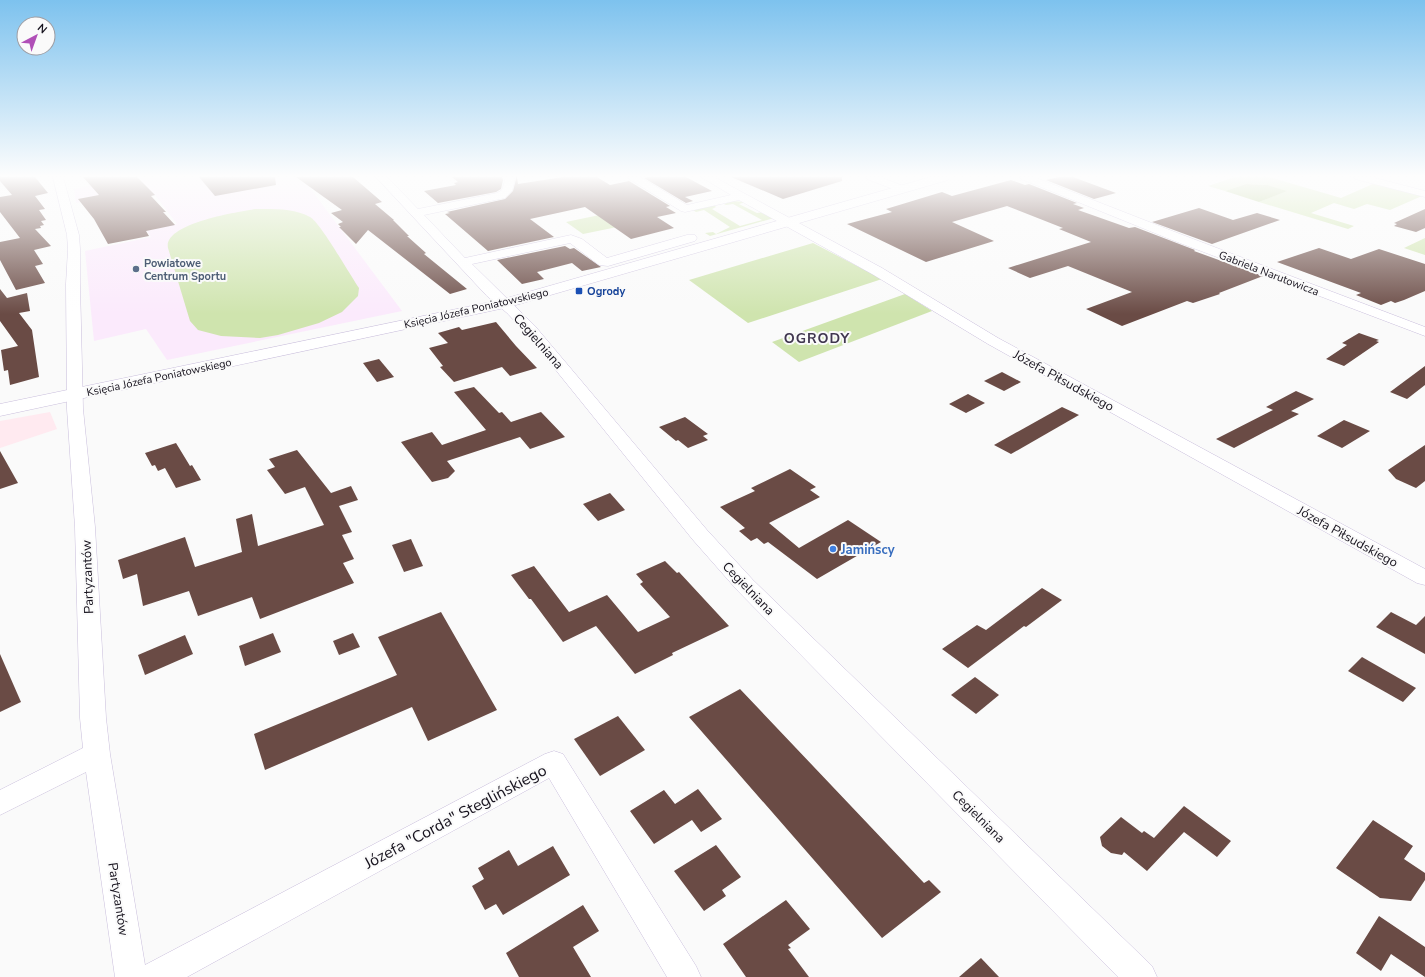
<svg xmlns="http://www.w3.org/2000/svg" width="1425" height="977" font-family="'Nunito Sans',sans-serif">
<rect width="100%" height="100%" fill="#fafafa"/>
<path fill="#ffeaf0" d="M50 412 57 429 0 448V421Z"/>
<path fill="#fbeafc" d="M135 177H340L307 184 402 311 167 360 146 329 94 341 85 251 151 237 147 231 177 224 155 195 147 189 76 203 74 189Z"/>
<g fill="#cfe4ae">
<path d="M1235 177H1269L1341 198 1375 183 1422 196 1390 210 1367 204 1354 209 1334 203 1311 213 1354 226 1348 229 1259 202 1286 191 1268 185 1246 184 1225 191 1208 186Z"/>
<path d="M732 201 745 202 739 204 757 213 763 212 774 218 710 236 705 233 713 232 716 234 730 227 704 210 696 212 693 210 709 206H715L716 207 712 209 740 226 762 220 733 204 726 205 724 204Z"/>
<path d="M255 209C273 209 294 208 310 217 320 222 350 275 359 288L358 296 342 312 319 323 278 335 260 338 221 336 198 330 190 321 168 248C163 223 239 212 255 209Z"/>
<path d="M609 213 627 225 583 234 566 222Z"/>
<path d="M1425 238V255L1404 248Z"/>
<path d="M813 243 882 279 748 323 689 280Z"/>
<path d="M905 294 932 311 799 362 772 342Z"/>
</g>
<path fill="#aec881" d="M1246 184 1268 185 1287 191 1259 202 1225 191Z"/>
<g fill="#6a4b45">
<path d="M0 177H35L48 193 35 196 45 209 39 210 46 220 41 221 44 225 40 226 41 228 35 229 51 246 34 250 43 264 35 266 45 283 16 290 0 260V242L20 238 0 212V197L12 195 0 181Z"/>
<path d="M83 177H137L155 195 151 196 166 212H163L175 225 146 231 149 236 108 244 94 219 78 199 99 195Z"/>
<path d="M199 177H275L276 185 215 196Z"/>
<path d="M296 177H353L382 202 375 204 394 220H393L409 236H407L426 253 424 254 467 289 450 294 368 230 356 244 339 227H341L338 224 343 222 331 213 342 210Z"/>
<path d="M452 177H502L503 180 501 189 496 192 438 203 424 191 456 185 454 183 458 182Z"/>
<path d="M516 177H517L518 184 563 177H597L610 185 629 181 670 206 666 207 676 213 657 217 674 228 631 239 585 207 530 219 554 237 488 251 445 214 450 213 447 212 505 199 513 191 516 179Z"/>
<path d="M648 177H686L712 191 685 197 693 201 686 203 644 178Z"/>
<path d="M731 177H842V181L783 199Z"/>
<path d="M1059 177H1073L1116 193 1094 199 1046 180Z"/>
<path d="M1011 180 1025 185 1029 184 1077 203 1073 204 1084 208 1078 210 1129 228 1135 227 1195 250 1194 251 1263 276 1219 293 1220 294 1193 303 1187 301 1122 326 1086 309 1132 292 1068 266 1030 278 1008 268 1091 242 1059 229 1063 228 1007 206 952 222 994 241 926 262 847 224 892 212 886 209 942 192 952 196Z"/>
<path d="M1199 208 1233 220 1257 213 1280 220 1212 244 1152 222Z"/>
<path d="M1425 209V228L1416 232 1394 226 1397 224 1394 223Z"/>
<path d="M565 246 570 249 574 248 601 267 582 271 572 263 537 272 544 279 522 284 497 260Z"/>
<path d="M1319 248 1351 259 1379 249 1425 264V291L1404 300 1395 303 1391 301 1381 305 1356 295 1361 293 1277 262Z"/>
<path d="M0 289 7 298 27 293 30 311 19 313 32 330 39 377 10 385 8 370 4 371 1 350 18 346 0 321Z"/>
<path d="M496 322 516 346 537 368 510 376 502 367 454 382 440 367 443 366 429 348 448 343 438 333 459 327 462 330Z"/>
<path d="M1359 333 1379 340 1376 341 1379 342 1344 366 1326 359 1347 345 1342 343Z"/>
<path d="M379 359 394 377 377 382 363 363Z"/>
<path d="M1425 366V385L1407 399 1390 392Z"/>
<path d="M1002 372 1021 382 1004 391 984 381Z"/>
<path d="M474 387 499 413 502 412 511 422 541 412 565 437 530 449 520 437 447 461 455 471 448 478 432 482 401 442 432 432 442 445 486 430 454 392Z"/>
<path d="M1296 391 1314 399 1291 411 1299 414 1234 448 1216 439 1273 410 1266 407Z"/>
<path d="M968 394 985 403 966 413 949 404Z"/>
<path d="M1062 407 1079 415 1011 454 994 445Z"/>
<path d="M685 417 708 434 703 436 708 440 688 448 678 440 676 441 659 427Z"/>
<path d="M1344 420 1370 431 1342 448 1317 436Z"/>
<path d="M176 443 190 466 192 465 201 480 176 488 165 468 158 471 155 465 152 466 145 453Z"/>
<path d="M1425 445V481L1416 488 1396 479 1388 470Z"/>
<path d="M297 450 331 493 351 486 358 500 339 506 352 532 342 535 354 559 343 563 354 583 260 619 252 597 198 616 189 591 143 606 137 574 123 579 118 560 185 537 195 567 242 552 236 519 252 514 258 546 324 525 305 487 285 494 267 470 275 467 269 459Z"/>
<path d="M0 451 18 483 0 489Z"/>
<path d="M790 469 816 487 810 490 820 497 769 523 799 548 848 520 881 542 817 579 768 542 764 544 757 538 751 541 739 531 745 528 720 507 755 491 751 488Z"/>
<path d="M610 493 625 510 598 521 583 504Z"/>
<path d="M411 539 423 566 404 572 392 545Z"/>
<path d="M665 561 677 573 679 572 729 626 672 653 673 655 635 674 596 626 563 642 531 599H529L511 575 534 566 569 612 607 595 638 632 670 617 640 584 643 582 636 574Z"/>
<path d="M1042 588 1062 600 1026 627 1024 626 968 668 942 649 977 625 986 630Z"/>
<path d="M441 612 497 710 428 741 412 707 265 770 254 734 397 675 378 637Z"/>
<path d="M1391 612 1416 625 1425 616V654L1376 627Z"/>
<path d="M273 633 281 652 245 666 239 646Z"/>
<path d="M353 633 360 647 339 655 333 641Z"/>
<path d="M185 635 193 654 145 675 138 655Z"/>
<path d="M0 654 21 702 0 712Z"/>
<path d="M1362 657 1416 688 1403 702 1348 671Z"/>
<path d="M975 677 999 695 976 714 951 695Z"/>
<path d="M740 689 924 883 929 880 941 892 882 938 689 717Z"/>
<path d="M618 716 645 750 600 776 574 739Z"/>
<path d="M698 789 722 819 701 832 692 820 654 844 630 811 664 790 675 804Z"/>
<path d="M1184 806 1231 841 1217 857 1184 832 1147 871 1124 852 1122 855 1111 853 1102 846 1100 837 1121 817 1142 833 1144 831 1154 838Z"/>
<path d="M1373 820 1413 846 1404 859 1425 873V880L1411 901 1380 898 1336 868Z"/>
<path d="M716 845 741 877 722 890 726 896 704 911 674 871Z"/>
<path d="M553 846 570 875 503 915 496 904 485 910 472 886 484 879 478 868 509 850 518 866Z"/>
<path d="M786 900 810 929 788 945 791 948 788 949 809 977H746L723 944Z"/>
<path d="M583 905 599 931 573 947 591 977H519L506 953Z"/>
<path d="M1379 916 1425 947V977L1391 954 1381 971 1356 953Z"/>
<path d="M981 958 999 977H959Z"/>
</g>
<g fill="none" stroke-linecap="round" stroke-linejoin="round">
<g stroke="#c9bedc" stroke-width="1">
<g id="street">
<path d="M53 177H63L79 235 80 249V284L83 409 95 527 106 718 110 754 145 965 545 754 554 751 563 754 696 966 701 977H667L549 778 187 977H115L86 772 0 815V790L83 748 80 718 75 527 67 409 66 284 68 249 67 235Z"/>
<path d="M376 177H387L418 209 497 193 502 190 505 180 503 177H514L515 179 512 191 505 198 424 215 465 258 571 235 582 239 607 258 687 235H695L697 238 695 241 608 266 599 265 570 243 472 264 535 326 707 530 753 580 1152 966 1157 977H1118L737 590 693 540 525 332 507 313 487 296Z"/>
<path d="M628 177H640L687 205 731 195 701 177H714L882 268 998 338 1425 569V585L1417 583 988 344 872 274 739 200 685 212 681 211 629 179Z"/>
<path d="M866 177H880L906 187 907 189 902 192 898 191 867 179Z"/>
<path d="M1020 177H1034L1180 234 1425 327V336L1172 240 1021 179Z"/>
<path d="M1354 177H1371L1425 191V197L1355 179Z"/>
</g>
</g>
<g stroke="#c9bedc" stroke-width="1">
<path id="secondary" d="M931 177H950L948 180 509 307 0 416V404L500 300Z"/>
</g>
<use href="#street" fill="#fff" fill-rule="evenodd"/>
<use href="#secondary" fill="#fff" fill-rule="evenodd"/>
</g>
<linearGradient id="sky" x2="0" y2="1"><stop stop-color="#7dc2ee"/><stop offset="0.56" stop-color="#fdfdfd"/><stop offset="1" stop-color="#fdfdfd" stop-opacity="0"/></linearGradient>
<rect width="1425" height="314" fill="url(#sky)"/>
<circle fill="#5c6f8a" stroke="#fafafa" stroke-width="1.5" cx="136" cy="269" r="4"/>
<rect fill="#1a4fb4" stroke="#fafafa" stroke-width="1.5" x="575" y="287" width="8" height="8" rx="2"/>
<circle fill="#3f7fe0" stroke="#fafafa" stroke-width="1.5" cx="833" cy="549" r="4"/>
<g text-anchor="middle" stroke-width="4" stroke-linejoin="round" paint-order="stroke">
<g font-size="11" font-weight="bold" fill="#4e5e75" stroke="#fafafa" text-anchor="start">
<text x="144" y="267">Powiatowe<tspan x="144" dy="13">Centrum Sportu</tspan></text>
</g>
<g font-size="11" fill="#16121d" stroke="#fafafa">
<text transform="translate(1269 273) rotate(21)" y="4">Gabriela Narutowicza</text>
<text transform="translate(476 308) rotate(-13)" y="4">Księcia Józefa Poniatowskiego</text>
<text transform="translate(159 377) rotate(-12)" y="4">Księcia Józefa Poniatowskiego</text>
</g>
<g font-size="11" font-weight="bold" fill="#164399" stroke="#fafafa" text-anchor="start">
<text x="587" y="295">Ogrody</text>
</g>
<g font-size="13" fill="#16121d" stroke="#fafafa">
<text transform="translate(539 341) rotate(49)" y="5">Cegielniana</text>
<text transform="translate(1064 380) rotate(29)" y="5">Józefa Piłsudskiego</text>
<text transform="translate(1348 536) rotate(29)" y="5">Józefa Piłsudskiego</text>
<text transform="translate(87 577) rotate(-92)" y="5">Partyzantów</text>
<text transform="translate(749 588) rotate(46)" y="5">Cegielniana</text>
<text transform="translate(979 816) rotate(45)" y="5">Cegielniana</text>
<text transform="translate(119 899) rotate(81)" y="5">Partyzantów</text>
</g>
<g font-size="13" font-weight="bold" fill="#366cbe" stroke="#fafafa" text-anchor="start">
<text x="841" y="554">Jamińscy</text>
</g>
<g font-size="14" font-weight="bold" letter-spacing="1" fill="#413750" stroke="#fafafa">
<text x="817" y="343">OGRODY</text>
</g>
<g font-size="16" fill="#16121d" stroke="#fafafa">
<text transform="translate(455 816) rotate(-28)" y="6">Józefa "Corda" Steglińskiego</text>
</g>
</g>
<g transform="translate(36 36) rotate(41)"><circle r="19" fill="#fafafa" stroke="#9f9da2"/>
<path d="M0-3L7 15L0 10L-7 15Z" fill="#b04fb7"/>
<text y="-6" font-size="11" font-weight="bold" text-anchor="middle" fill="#16121d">N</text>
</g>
</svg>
